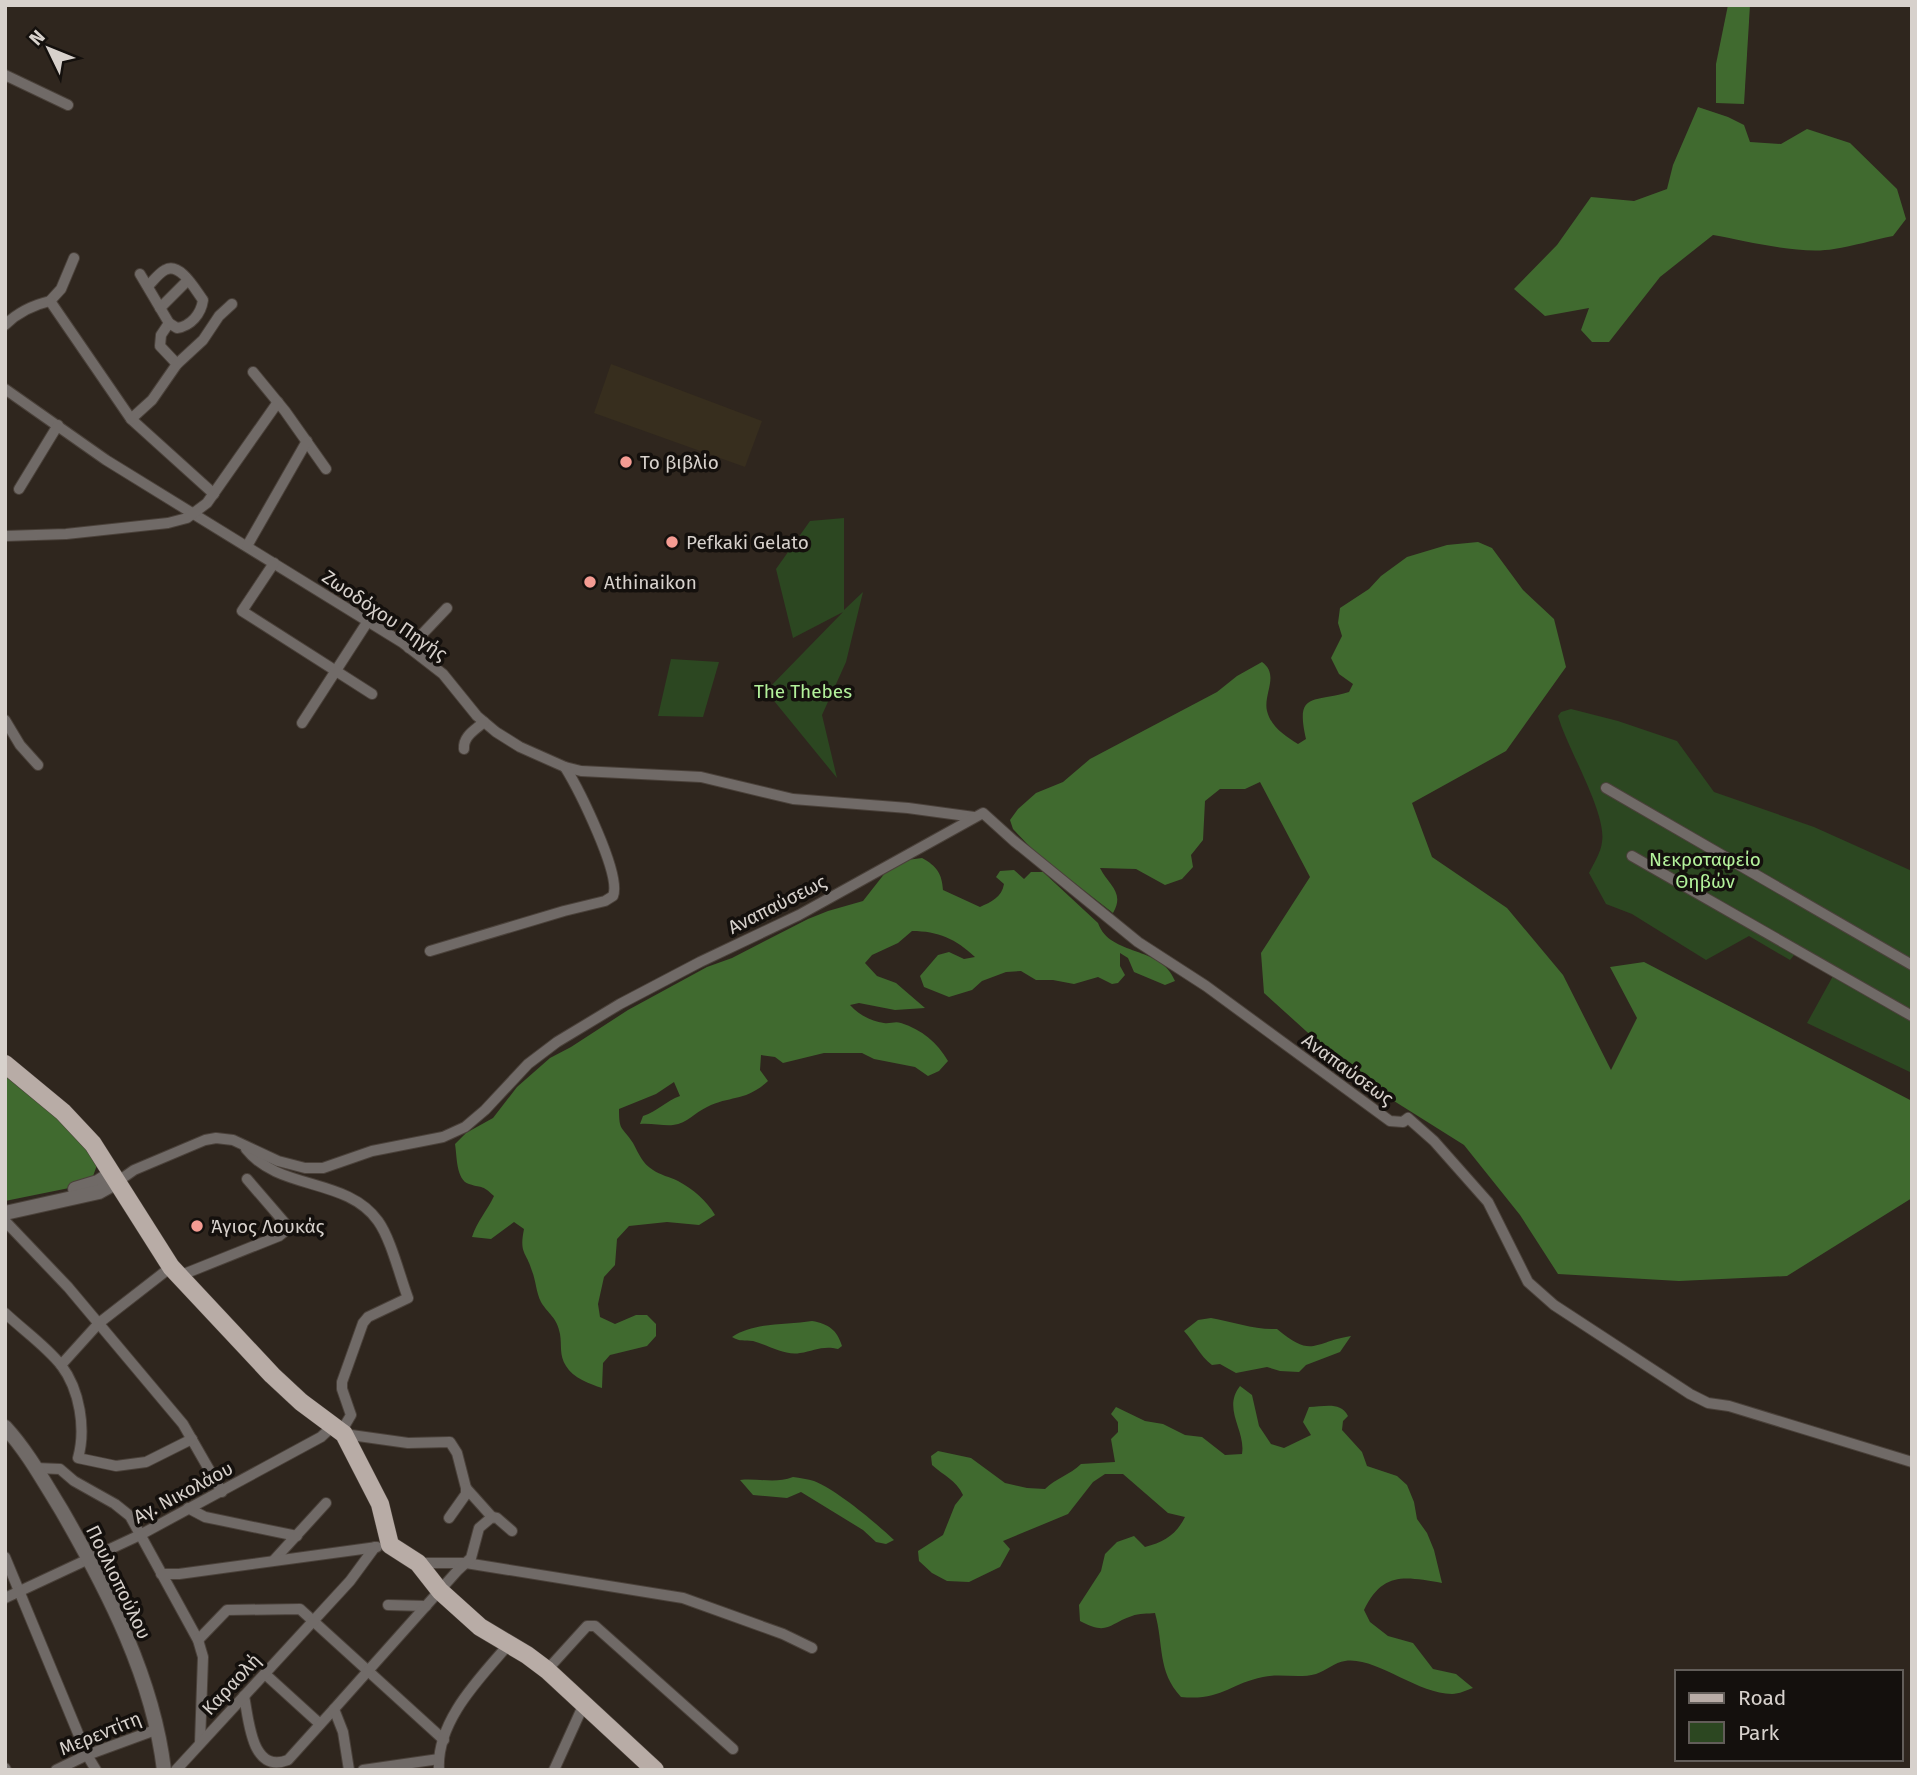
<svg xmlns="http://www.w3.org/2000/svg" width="1917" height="1775" font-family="'Fira Sans',sans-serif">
<rect width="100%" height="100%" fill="#2f261e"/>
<path fill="#372e1e" d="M611 364 762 421 745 467 594 413Z"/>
<g fill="#2c4721">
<path d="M844 518V610L863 592 846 662 822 715 837 778 766 691 843 612 793 638 776 569 810 521Z"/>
<path d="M671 659 719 662 703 717 658 716Z"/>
<path d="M1571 709 1618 721 1677 741 1714 792 1814 827 1912 871V1073L1807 1023 1833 976 1795 954 1790 960 1749 936 1706 960 1632 914 1606 904 1589 873C1594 863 1601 852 1602 842 1607 813 1567 748 1558 716L1561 712Z"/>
</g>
<g fill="#406a2f">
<path d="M1728 5H1750L1744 104 1716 103V64Z"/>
<path d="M1698 107 1728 117 1744 125 1750 142 1781 144 1807 129 1850 143 1897 189 1906 219 1893 236C1873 240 1854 246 1834 249 1800 255 1747 241 1713 235L1660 277 1609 342H1592L1581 330 1589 308 1545 316 1514 289 1557 245 1591 197 1634 201 1667 189 1673 165Z"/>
<path d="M1478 542 1492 548 1523 590 1554 619 1566 667 1506 751 1412 803 1432 857 1507 908 1563 975 1611 1070 1637 1018 1610 967 1644 962 1912 1101V1198L1787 1276 1679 1281 1558 1274 1520 1215 1464 1145 1359 1079 1264 993 1261 953 1310 877 1260 782 1245 789H1220L1205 801 1203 840 1191 855 1193 867 1182 879 1165 885 1136 869 1100 868C1109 886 1125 892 1113 913L1036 853 1013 829 1010 820 1018 809 1036 793 1063 782 1090 759 1217 692 1237 676 1262 662C1280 675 1263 694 1267 711 1271 727 1285 736 1298 744L1306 739C1295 691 1313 703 1349 692L1353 684 1339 674 1331 658 1342 636 1338 623 1340 608 1369 589 1381 576 1407 557 1447 545Z"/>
<path d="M922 858C937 866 942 874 943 890L980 907C991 902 1002 897 1004 884L996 877 1000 871 1014 870 1024 879 1031 872H1043L1098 923C1110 957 1161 945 1175 981L1165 985 1134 972 1128 958 1120 953V966L1125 975 1118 983 1112 984 1098 977 1074 984 1053 980H1036L1021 971 1006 972 982 981 972 990 949 997 924 987 920 976 938 955 949 952 964 959 975 957C956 939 938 931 912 931L898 943 872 955 865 963 877 976 896 983 925 1008 895 1010 859 1003 850 1005C859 1015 871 1021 884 1023 890 1024 895 1021 901 1023 922 1030 937 1042 948 1061L939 1071 928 1076 915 1067 874 1059 862 1053H824L783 1063 775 1057 761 1055 760 1070 768 1081C745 1102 731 1095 707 1107 694 1113 688 1123 673 1125 664 1126 651 1123 640 1124L643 1116C658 1111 666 1101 680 1096L674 1082 656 1094 619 1109C619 1132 622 1126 633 1143 639 1154 642 1163 653 1170 660 1175 670 1177 678 1181 693 1189 707 1201 715 1215L699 1225 667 1222 629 1226 617 1239 615 1265 604 1277 598 1304 600 1317 615 1324 636 1315H647L656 1324V1336L647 1346 610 1355 603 1363 602 1388C590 1384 573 1378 566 1366 559 1355 562 1346 560 1334 557 1317 548 1314 541 1302 536 1292 536 1281 532 1271 526 1251 519 1254 524 1229L514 1222 491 1239 472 1237C477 1221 487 1211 494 1196 481 1184 484 1189 469 1184 456 1180 457 1156 455 1144L466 1133 493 1118 517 1087 550 1058 571 1047 628 1010 707 967 732 958 808 919 828 911 863 901 885 873 907 860Z"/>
<path d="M5 1074C38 1100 80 1126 97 1165L92 1179 79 1186 5 1201Z"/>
<path d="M1211 1318C1233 1322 1256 1330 1277 1329 1313 1359 1313 1342 1351 1336L1340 1352 1306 1365 1299 1372 1280 1371 1267 1367 1236 1373 1220 1364 1212 1365C1199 1355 1195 1343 1184 1331L1198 1320Z"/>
<path d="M812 1321C829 1324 837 1330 842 1346L838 1349C823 1345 814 1351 800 1353 785 1356 768 1345 753 1341 744 1340 740 1342 732 1337 754 1322 787 1325 812 1321Z"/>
<path d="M1240 1386 1252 1395 1259 1426 1271 1444 1284 1448 1311 1435 1303 1422 1309 1407C1324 1407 1340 1401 1348 1416L1343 1421 1342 1430 1362 1452 1367 1466 1397 1476 1407 1485 1414 1502 1417 1519 1427 1533 1434 1550 1442 1583C1405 1577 1383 1571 1364 1610L1370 1622 1388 1636 1413 1643 1433 1669 1456 1674 1473 1688C1467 1690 1459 1694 1452 1694 1417 1694 1375 1656 1345 1661 1335 1662 1326 1671 1316 1674 1298 1679 1281 1673 1263 1677 1229 1684 1221 1701 1181 1697 1157 1671 1164 1645 1155 1613 1148 1614 1139 1613 1132 1616 1108 1624 1108 1636 1080 1621L1079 1605 1101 1571 1105 1554 1117 1542 1134 1536 1145 1547C1164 1542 1176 1535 1185 1517L1168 1513 1123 1474H1105L1093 1482 1068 1514 1003 1541 1010 1549 1000 1567 969 1582 947 1581 932 1573 919 1561 918 1551 943 1535 955 1505 963 1495C956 1480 944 1476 932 1465L931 1456 938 1451 971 1458 1005 1483 1027 1488 1045 1489C1056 1478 1070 1475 1081 1464L1115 1462 1111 1439 1118 1432V1422L1111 1414 1116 1407 1145 1421 1163 1424 1185 1435 1202 1437 1225 1455 1242 1454C1246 1430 1222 1409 1240 1386Z"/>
<path d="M793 1477C800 1478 808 1479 814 1481 837 1490 876 1523 894 1540L886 1544 876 1542 863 1530 801 1492 787 1498 753 1495 740 1480C759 1478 775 1484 793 1477Z"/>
</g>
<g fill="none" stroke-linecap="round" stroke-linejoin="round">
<g stroke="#4a413a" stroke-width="12">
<g id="minor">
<path d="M5 75 68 105"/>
<path d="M140 274 169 323 161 335 160 346 177 364"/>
<path d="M148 286C153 281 159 273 165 270 180 261 196 291 203 300 201 314 191 326 177 328L169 323"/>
<path d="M50 301 61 289 74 258"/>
<path d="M160 308 188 280"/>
<path d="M5 325C18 312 33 305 50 301L131 419 214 494"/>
<path d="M253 372 285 411 326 469"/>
<path d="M5 389 106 460 403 643 443 674 477 716 496 732 520 747 565 767 581 771 701 777 793 799 908 808 974 817"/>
<path d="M131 419 152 400 177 364 203 340 219 316 232 304"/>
<path d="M19 489 58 425"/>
<path d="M5 536 66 534 168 523 187 518 207 503 278 402"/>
<path d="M247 546 307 441"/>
<path d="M274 563 242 611 372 694"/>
<path d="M409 648 447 608"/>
<path d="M5 720 20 745 38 765"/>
<path d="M302 723 368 621"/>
<path d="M464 749C463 736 475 730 484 722"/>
<path d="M1606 788 1912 965"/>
<path d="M1632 856 1912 1016"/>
<path d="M430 951 564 911 605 901 613 896C622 875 578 788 565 767"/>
<path d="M246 1149C279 1191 347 1177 378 1221 391 1239 400 1277 408 1298L368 1317 363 1323 342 1382V1389L351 1415 341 1432"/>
<path d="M117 1182 134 1170 205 1140 216 1138 233 1140 278 1161 305 1168H323L372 1151 443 1137 465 1127 485 1110 528 1064 557 1042 620 1004 700 962 799 915 983 813 1014 841 1138 942 1206 986 1390 1121 1403 1122 1408 1118 1434 1141 1488 1202 1528 1282 1554 1305 1690 1394 1708 1403 1729 1406 1912 1462"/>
<path d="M5 1221 68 1287 183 1424 222 1492"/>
<path d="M179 1276 279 1236 284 1232V1222L247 1179"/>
<path d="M5 1313C23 1330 46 1346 61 1365 80 1390 86 1429 78 1458L116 1466 146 1462 192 1439"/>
<path d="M61 1365 99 1323 171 1267"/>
<path d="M344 1434 408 1443 450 1442 457 1453 466 1488V1494L449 1518"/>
<path d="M36 1468 60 1469 74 1481 115 1504 130 1516 198 1640 203 1657 200 1743"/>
<path d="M466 1488 492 1517"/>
<path d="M188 1508 205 1517 297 1536"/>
<path d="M5 1557 87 1755 96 1770"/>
<path d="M274 1560 326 1503"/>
<path d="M418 1563H466L683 1598 783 1634 812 1648"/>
<path d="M161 1574H179L377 1547"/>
<path d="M5 1598 140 1535 321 1437 334 1425"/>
<path d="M388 1605 426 1606"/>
<path d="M198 1640 227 1610 300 1609 444 1740"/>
<path d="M547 1670 587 1626H595L733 1749"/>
<path d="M265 1674 320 1724"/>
<path d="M244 1696C249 1720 251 1774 288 1760L334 1709"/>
<path d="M5 1768 6 1770"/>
<path d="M56 1770 87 1755 158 1729"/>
<path d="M176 1770 350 1581 375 1547"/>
<path d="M349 1770 343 1732 334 1709 458 1570 471 1558 479 1528 492 1517 497 1518 512 1531"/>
<path d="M363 1770 439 1759"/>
<path d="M439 1770C436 1721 480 1678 509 1644"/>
<path d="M554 1770 583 1706"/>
</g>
</g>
<g stroke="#4a413a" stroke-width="16">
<g id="tertiary">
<path d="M75 1189 98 1182 112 1173"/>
<path d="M5 1213 99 1192 117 1182"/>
<path d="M5 1427C28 1452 44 1482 62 1511 108 1591 153 1678 164 1770"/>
</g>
</g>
<g stroke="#4a413a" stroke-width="19">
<path id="primary" d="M5 1064 63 1112 93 1144 171 1267 272 1375 301 1402 344 1434 380 1504 390 1545 418 1563 440 1591 480 1627 527 1655 547 1670 655 1770"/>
</g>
<use href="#minor" stroke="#706a67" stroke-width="10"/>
<use href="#tertiary" stroke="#706a67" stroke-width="14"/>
<use href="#primary" stroke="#b8aca6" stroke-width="18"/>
</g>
<g fill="#f59c93" stroke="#14100d" stroke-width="2.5">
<circle cx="626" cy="462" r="7"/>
<circle cx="672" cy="542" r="7"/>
<circle cx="590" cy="582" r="7"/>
<circle cx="197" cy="1226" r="7"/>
</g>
<g text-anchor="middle" stroke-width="7" stroke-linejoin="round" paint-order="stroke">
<g font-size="19" fill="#d7d1cc" stroke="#14100d" text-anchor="start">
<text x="640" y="469">Το βιβλίο</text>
<text x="686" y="549">Pefkaki Gelato</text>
<text x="604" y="589">Athinaikon</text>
<text x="211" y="1233">Άγιος Λουκάς</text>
</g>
<g font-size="19" fill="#d7d1cc" stroke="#14100d">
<text transform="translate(385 615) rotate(34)" y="7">Ζωοδόχου Πηγής</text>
<text transform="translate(777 904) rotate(-27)" y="7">Αναπαύσεως</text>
<text transform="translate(1348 1069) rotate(36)" y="7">Αναπαύσεως</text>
<text transform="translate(183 1492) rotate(-28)" y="7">Αγ. Νικολάου</text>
<text transform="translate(119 1582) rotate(64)" y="7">Πουλιοπούλου</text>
<text transform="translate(231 1684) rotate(-47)" y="7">Καραολή</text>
<text transform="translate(100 1733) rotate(-22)" y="7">Μερεντίτη</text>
</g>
<g font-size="19" fill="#b3f19b" stroke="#14100d">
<text x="803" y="698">The Thebes</text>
<text x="1705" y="866">Νεκροταφείο<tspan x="1705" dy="22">Θηβών</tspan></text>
</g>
</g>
<rect width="1917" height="1775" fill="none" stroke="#d7d1cc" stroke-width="14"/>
<rect x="1675" y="1670" width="228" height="91" fill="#14100d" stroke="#625d59" stroke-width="2"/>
<rect x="1689" y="1693" width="35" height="10" fill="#b8aca6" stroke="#625d59" stroke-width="2"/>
<text x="1738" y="1705" font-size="21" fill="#d7d1cc">Road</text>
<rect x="1689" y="1722" width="35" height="21" fill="#2c4721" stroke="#625d59" stroke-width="2"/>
<text x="1738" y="1740" font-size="21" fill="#d7d1cc">Park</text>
<g transform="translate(49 49) rotate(313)" stroke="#14100d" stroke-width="5" paint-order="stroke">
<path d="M0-5L12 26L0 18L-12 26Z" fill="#d7d1cc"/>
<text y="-10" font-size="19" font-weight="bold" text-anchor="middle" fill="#d7d1cc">N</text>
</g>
</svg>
